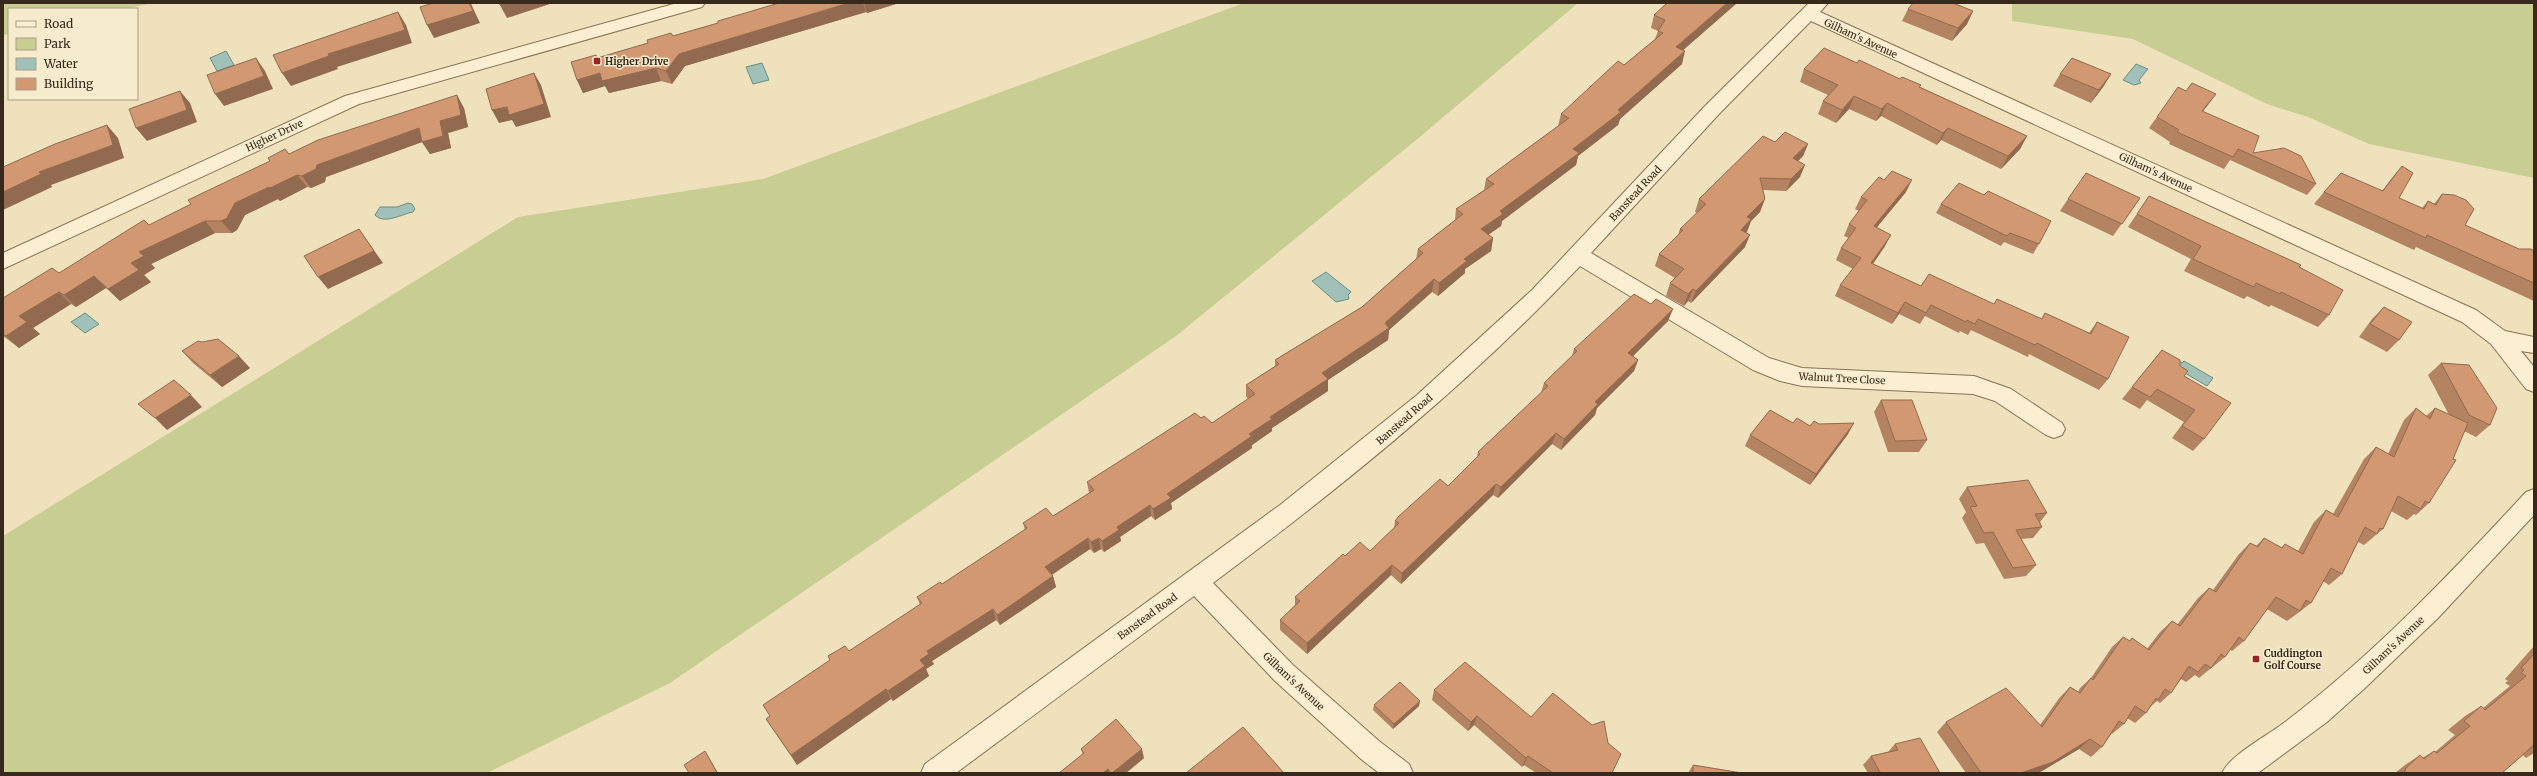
<svg xmlns="http://www.w3.org/2000/svg" width="2537" height="776" font-family="Merriweather,serif">
<rect width="100%" height="100%" fill="#f0e1bd"/>
<g fill="#c8ce91">
<path d="M3 3H152L125 9H9V34L3 35Z"/>
<path d="M1244 3H1578L1421 136 1176 336 670 683 487 773H3V536L518 217 763 179Z"/>
<path d="M2012 3H2534V178L2369 144 2308 117 2267 104 2133 39 2012 21Z"/>
</g>
<g fill="#a1c1b8" stroke="#688f85">
<path d="M226 51 234 65 217 71 210 58Z"/>
<path d="M762 63 769 80 753 84 746 67Z"/>
<path d="M2136 64 2148 69 2139 80 2141 83 2134 85 2123 80Z"/>
<path d="M408 203 412 204 415 209 413 212C402 214 384 225 375 215L380 207H397Z"/>
<path d="M1326 272 1351 292 1348 295 1349 299 1336 302 1312 281Z"/>
<path d="M85 313 99 324 85 333 71 322Z"/>
<path d="M2178 361 2182 363 2184 361 2213 378 2207 386 2178 369Z"/>
</g>
<g fill="none" stroke-linecap="round" stroke-linejoin="round">
<g stroke="#897155" stroke-width="2">
<g id="minor">
<path d="M677 3H705L702 7 359 104 3 269V253L345 96Z"/>
<path d="M1809 3H1828L1820 12 2476 310 2505 331 2534 337V353L2521 351 2534 367V392L2526 389 2491 344 2462 322 1811 21 1719 114 1591 253 1769 358 1802 368 1974 376 2011 389 2062 423 2065 429 2062 435 2054 438 2046 435 1995 401 1973 394 1802 386 1780 381 1753 370 1580 266C1469 384 1343 486 1213 583L1293 665 1379 741 1409 764 1413 773H1379L1361 759 1275 681 1194 596 956 773H921L925 764 1280 505 1417 395 1532 290 1706 105Z"/>
<path d="M2534 489V515L2438 618 2365 688 2327 722 2258 773H2222C2230 755 2267 736 2285 722 2373 655 2450 574 2526 492Z"/>
</g>
</g>
<use href="#minor" fill="#fbeed1" fill-rule="evenodd"/>
</g>
<g fill="#b48361">
<path d="M779 3H899L867 13 866 12 685 66 672 84 661 81 609 93 605 86 583 93 577 80 596 55 597 58 648 43 718 23Z"/>
<path d="M1667 3H1737L1683 50 1682 64 1620 119 1618 125 1578 156 1576 165 1502 221 1501 226 1488 235 1493 238 1491 251 1465 269V273L1438 296 1432 292 1389 330 1388 340 1328 380V391L1272 428V431L1252 445V448L1171 503 1172 509 1155 520 1151 516 1120 537 1121 541 1104 552 1101 549 1094 553 1090 549 1052 575 1053 576 1056 587 1000 625 996 620 932 661 934 664 926 669 929 676 893 701 891 699 797 765 766 719 770 716 830 660 828 656 849 651 920 605 917 597 942 584 1025 530 1023 523 1053 516 1089 493 1087 482 1201 418 1212 423 1248 399 1246 396V385L1275 366V360L1362 307 1416 259 1418 249 1455 220 1456 209 1484 190 1486 179 1558 126 1561 114 1624 65 1655 39 1658 31 1651 28 1654 15Z"/>
<path d="M1908 9 1973 11 1967 24 1952 41 1902 21Z"/>
<path d="M1857 63 1900 79 1921 85 1920 87 2027 136 2020 149 2001 169 1941 140 1937 145 1881 116 1876 121 1849 109 1836 123 1818 114 1823 101 1828 95 1800 82 1804 69Z"/>
<path d="M2060 74H2111L2103 87 2091 103 2053 86Z"/>
<path d="M2186 91 2216 94 2203 111 2253 153 2316 184 2307 195 2230 160 2224 169 2169 144 2170 142 2149 128 2157 117Z"/>
<path d="M464 108 468 127 448 133 451 148 430 154 422 142 326 177 325 182 311 188 307 187 280 201 278 199 245 215 237 230 232 233H215L151 264 155 268 144 275 151 282 120 301 106 288 76 307 71 304 33 328 40 334 19 348 3 336V298L59 273 191 204 289 154Z"/>
<path d="M1775 142 1808 144 1803 156 1798 161 1800 177 1786 191 1763 190 1760 212 1751 221 1746 233 1745 247 1691 303 1688 301 1684 306 1666 296 1670 283 1675 278 1655 266 1659 254 1678 235 1680 229 1697 213 1695 212 1699 199Z"/>
<path d="M2402 166 2399 198 2422 208 2428 201 2434 204 2442 194 2465 225 2519 249 2534 251V301L2416 247 2414 250 2314 204 2324 192 2382 191 2391 179Z"/>
<path d="M1906 192 1876 228 1885 246 1873 264 1921 286 1994 304 2041 319 2045 313 2089 333 2097 322 2108 379 2099 390 2029 354 2028 357 1971 330 1968 335 1960 331 1959 333 1925 316 1920 324 1899 314 1892 324 1835 296 1840 285 1853 269 1836 260 1841 248 1849 238 1844 236 1849 224 1859 211 1855 209 1861 197Z"/>
<path d="M1984 195 2039 244 2033 254 2004 242 2001 246 1936 213 1941 204Z"/>
<path d="M2149 196 2299 267 2329 315 2318 327 2271 305 2269 307 2247 296 2244 299 2184 271 2191 259 2128 227Z"/>
<path d="M2140 198 2113 236 2060 211 2068 199Z"/>
<path d="M2384 307 2399 340 2387 352 2359 337 2372 319Z"/>
<path d="M1668 321 1633 356 1638 360 1634 371 1597 408 1595 415 1561 450 1552 444 1498 498 1493 495 1401 584 1391 575 1307 654 1280 630V620L1295 605V597L1345 556 1370 551 1394 528 1395 521 1448 486 1477 457 1478 452 1541 393 1544 383 1572 356 1574 349Z"/>
<path d="M2162 350 2180 366 2204 439 2193 451 2172 438 2184 422 2147 400 2140 409 2122 399Z"/>
<path d="M182 351 250 368 222 387 193 363Z"/>
<path d="M2441 363 2490 425 2476 437 2464 431 2429 503 2416 515 2414 514 2407 520 2391 511 2383 529 2364 545 2358 542 2342 574 2329 585 2323 581 2311 603 2298 613 2287 621 2267 609 2244 641 2232 651 2230 649 2225 657 2199 678 2195 675 2186 682 2181 679 2171 693 2160 703 2157 701 2150 707 2146 713 2135 723 2127 718 2124 724 2112 734V733L2102 747 2091 757 2079 749 2042 771 2037 773H1966L1937 732 1946 722 2040 725 2060 697 2070 687 2078 692 2080 688 2091 678 2112 647 2123 637 2129 641 2132 638 2147 649 2160 632 2172 621 2177 625 2198 598 2209 588 2213 590 2239 554 2250 543 2256 546 2264 538 2281 548 2285 544 2298 551 2314 522 2326 510 2333 514 2364 459 2376 447 2388 454 2404 420 2416 408 2426 416 2435 408 2449 415 2428 375Z"/>
<path d="M1881 400 1927 440 1919 452H1888L1874 412Z"/>
<path d="M1793 423 1810 426 1819 424 1848 434 1810 485 1745 446 1750 435Z"/>
<path d="M1967 487 2047 513 2040 522 2042 527 2033 538 2021 539 2036 565 2026 576 2004 579 1984 543 1976 544 1962 518 1966 512 1959 499Z"/>
<path d="M2534 646V753L2526 758 2523 755 2502 773H2395L2405 765 2420 755 2422 758 2434 751 2435 752 2455 735 2448 730 2465 716 2481 706 2483 708 2510 686 2505 683 2508 681 2505 679Z"/>
<path d="M1434 690 1531 717 1612 773H1536L1524 765 1522 767 1474 725 1468 731 1432 700Z"/>
<path d="M1374 705 1419 706 1393 729 1373 710Z"/>
<path d="M1895 744 1940 773H1868L1863 765 1871 756 1888 752Z"/>
<path d="M1081 749 1144 758 1126 773H1059L1083 755Z"/>
<path d="M1693 765 1742 773H1688Z"/>
</g>
<g fill="#926a4f">
<path d="M469 3H471L472 6 480 23 434 38 427 25Z"/>
<path d="M507 3H550V4L507 18 500 5Z"/>
<path d="M849 3H863L866 12 685 66 672 84 666 71 679 54Z"/>
<path d="M864 3H899L867 13Z"/>
<path d="M1727 3H1737L1673 59 1676 47Z"/>
<path d="M1973 11 1967 24 1952 41 1958 28Z"/>
<path d="M398 12 406 25 412 43 337 67 338 69 291 86 282 73 328 54Z"/>
<path d="M1685 51 1682 64 1620 119 1618 125 1578 156 1576 165 1502 221 1501 226 1479 241 1481 229 1500 211 1618 110Z"/>
<path d="M256 58 265 71 273 89 224 106 215 94Z"/>
<path d="M656 68 661 81 609 93 605 86 583 93 577 80 600 73Z"/>
<path d="M534 73 541 85 551 117 516 127 512 120 499 123 492 110Z"/>
<path d="M2111 74 2103 87 2091 103 2099 90Z"/>
<path d="M180 91 190 103 197 122 147 141 136 128Z"/>
<path d="M2216 94 2208 105 2194 122 2202 111Z"/>
<path d="M457 95 464 108 468 127 448 133 451 148 430 154 422 142 326 177 325 182 311 188 302 176 317 165 440 121Z"/>
<path d="M1854 96 1849 109 1836 123 1842 110Z"/>
<path d="M1887 103 1881 116 1876 121 1882 109Z"/>
<path d="M107 125 118 138 124 158 51 185 52 187 3 210V192L39 172Z"/>
<path d="M1948 128 1941 140 1937 145 1943 133Z"/>
<path d="M2027 136 2020 149 2001 169 2008 156Z"/>
<path d="M1808 144 1803 156 1788 171 1793 158Z"/>
<path d="M1805 165 1800 177 1786 191 1791 179Z"/>
<path d="M297 175 307 187 280 201 278 199 245 215 237 230 232 233 221 221 235 203 269 187Z"/>
<path d="M1912 180 1906 192 1868 238 1874 226Z"/>
<path d="M1765 199 1760 212 1751 221 1747 232 1736 242 1741 230 1747 217Z"/>
<path d="M205 221 215 233 151 264 155 268 144 275 151 282 120 301 108 289 139 252Z"/>
<path d="M359 229 383 263 328 289 318 277Z"/>
<path d="M1750 235 1745 247 1691 303 1696 291Z"/>
<path d="M1891 235 1885 246 1865 275 1871 263Z"/>
<path d="M1493 238 1491 251 1465 269V273L1438 296 1439 283 1464 259Z"/>
<path d="M94 276 106 288 76 307 64 295Z"/>
<path d="M1434 279 1432 292 1389 330 1388 340 1328 380V391L1272 428V431L1252 445V448L1171 503 1172 509 1155 520 1153 509 1167 494 1270 417 1322 373 1385 323Z"/>
<path d="M1693 289 1688 301 1684 306 1688 294Z"/>
<path d="M59 292 71 304 33 328 40 334 19 348 6 336 19 316Z"/>
<path d="M1905 302 1899 314 1892 324 1898 313Z"/>
<path d="M1673 309 1668 321 1624 365 1628 353Z"/>
<path d="M239 356 250 368 222 387 210 375Z"/>
<path d="M1638 360 1634 371 1597 408 1595 415 1561 450 1564 439 1595 402Z"/>
<path d="M191 395 202 407 167 430 155 418Z"/>
<path d="M1854 423 1848 434 1810 485 1816 474Z"/>
<path d="M1556 433 1552 444 1498 498 1501 487Z"/>
<path d="M1496 484 1493 495 1401 584 1402 573Z"/>
<path d="M1150 505 1151 516 1120 537 1121 541 1104 552 1102 541 1117 527Z"/>
<path d="M1088 538 1090 549 1048 577 1045 567Z"/>
<path d="M1099 538 1101 549 1094 553 1091 542Z"/>
<path d="M1392 565 1391 575 1307 654V643Z"/>
<path d="M1053 576 1056 587 1000 625 997 615Z"/>
<path d="M993 609 996 620 932 661 934 664 926 669 929 676 893 701 888 691 920 660 927 651Z"/>
<path d="M886 689 891 699 797 765 791 755Z"/>
<path d="M1420 701 1419 706 1393 729 1394 724Z"/>
<path d="M1477 716 1474 725 1468 731 1471 722Z"/>
<path d="M2090 739 2079 749 2042 771 2037 773H2021Z"/>
<path d="M1142 749 1144 758 1126 773H1112Z"/>
<path d="M705 751 708 756 718 773H717Z"/>
<path d="M1528 756 1524 765 1522 767 1526 758Z"/>
<path d="M1108 769 1109 773H1103Z"/>
</g>
<g fill="#d19871" stroke="#926a4f">
<path d="M433 3H469L473 11 427 25 420 7Z"/>
<path d="M499 3H507L500 5Z"/>
<path d="M779 3H849L679 54 666 71 656 68 602 81 600 73 577 80 571 62 596 55 597 58 648 43 647 40 671 33 673 36 718 23V21Z"/>
<path d="M1667 3H1727L1676 47 1685 51 1618 110 1621 112 1573 149 1579 153 1500 211 1503 214 1481 229 1493 238 1464 259 1467 261 1439 283 1434 279 1385 323 1389 328 1322 373 1328 379 1270 417 1272 419 1249 434 1252 436 1167 494 1171 498 1153 509 1150 505 1117 527 1119 530 1102 541 1099 538 1091 542 1088 538 1045 567 1053 576 997 615 993 609 927 651 929 654 920 660 925 666 888 691 886 689 791 755 766 719 770 716 763 705 830 660 828 656 845 646 849 651 922 603 917 597 940 582 942 584 1027 528 1023 523 1046 508 1053 516 1094 490 1087 482 1195 413 1201 418 1204 416 1212 423 1255 394 1246 385 1279 364 1275 360 1362 307 1423 253 1418 249 1463 214 1456 209 1494 184 1486 179 1569 118 1561 114 1618 61 1624 65 1663 33 1658 31 1665 20 1654 15Z"/>
<path d="M1913 3H1953L1973 11 1958 28 1908 9Z"/>
<path d="M398 12 405 30 328 54 329 56 282 73 273 55Z"/>
<path d="M1824 48 1857 63 1859 60 1900 79 1902 77 1921 85 1919 87 2027 136 2008 156 1948 128 1943 133 1887 103 1882 109 1854 96 1842 110 1823 101 1838 85 1804 69Z"/>
<path d="M256 58 264 76 215 94 207 75Z"/>
<path d="M2072 58 2111 74 2099 90 2060 74Z"/>
<path d="M534 73 544 104 509 115 507 107 492 110 486 89Z"/>
<path d="M2192 83 2216 94 2202 111 2259 136 2253 153 2284 148 2301 156 2316 184 2238 149 2233 157 2177 132 2179 130 2157 117 2178 87 2186 91Z"/>
<path d="M180 91 187 110 136 128 129 109Z"/>
<path d="M457 95 461 115 440 121 443 136 422 142 419 128 317 165 316 169 302 176 297 175 270 188 269 187 235 203 227 218 221 221H205L139 252 144 256 131 263 139 270 108 289 94 276 64 295 59 292 19 316 27 322 6 336 3 334V298L52 268 59 273 144 220 149 225 191 204 188 200 270 161 268 158 285 149 289 154 318 140Z"/>
<path d="M107 125 113 145 39 172 41 174 3 192V167L55 144Z"/>
<path d="M1785 132 1808 144 1793 158 1805 165 1791 179 1760 178 1765 199 1747 217 1751 219 1741 230 1750 235 1696 291 1693 289 1688 294 1670 283 1684 269 1659 254 1683 230 1680 229 1706 204 1699 199 1763 136 1775 142Z"/>
<path d="M2402 166 2413 173 2399 198 2424 209 2428 201 2436 205 2442 194 2454 195 2466 200 2474 209 2465 225 2519 249H2531L2534 251V283L2427 235 2426 238 2324 192 2341 173 2383 191Z"/>
<path d="M1892 171 1912 180 1874 226 1891 235 1871 263 1921 286 1929 274 1994 304 1997 299 2042 319 2045 313 2091 334 2097 322 2129 337 2108 379 2037 343 2035 345 1978 319 1975 324 1967 320 1966 322 1931 305 1926 313 1905 302 1898 313 1840 285 1861 258 1841 248 1856 228 1849 224 1867 200 1861 197 1879 177 1884 180Z"/>
<path d="M2086 173 2140 198 2122 224 2068 199Z"/>
<path d="M1959 183 1984 195 1988 191 2051 221 2039 244 2010 233 2007 236 1941 204Z"/>
<path d="M2149 196 2301 265 2299 267 2343 290 2329 315 2281 292 2280 294 2256 283 2254 287 2193 259 2201 246 2137 214Z"/>
<path d="M359 229 374 251 318 277 304 256Z"/>
<path d="M1634 294 1651 304 1656 299 1673 309 1628 353 1638 360 1595 402 1598 404 1564 439 1556 433 1501 487 1496 484 1402 573 1392 565 1307 643 1280 620 1300 601 1295 597 1343 554 1345 556 1360 542 1370 551 1399 523 1395 521 1399 516 1440 479 1448 486 1480 454 1478 452 1548 386 1544 383 1577 351 1574 349Z"/>
<path d="M2384 307 2412 322 2399 340 2370 324Z"/>
<path d="M218 339 239 356 210 375 182 351 198 341 202 342Z"/>
<path d="M2162 350 2180 360V366L2188 371 2184 376 2231 403 2204 439 2182 426 2195 410 2157 389 2150 397 2132 387Z"/>
<path d="M2441 363 2469 365 2497 408 2490 425 2469 415Z"/>
<path d="M174 380 191 395 155 418 138 404Z"/>
<path d="M1881 400H1912L1927 440 1895 441Z"/>
<path d="M2416 408 2430 419 2435 408 2468 423 2453 459 2456 460 2429 503 2425 501 2421 509 2398 496 2383 529 2380 528 2377 534 2365 527 2342 574 2331 568 2311 603 2306 600 2300 611 2276 597 2244 641 2239 637 2225 657 2221 654 2211 668 2205 664 2198 672 2189 666 2171 693 2165 689 2158 700 2156 698 2146 713 2135 706 2124 724 2119 721 2102 747 2090 739 2053 762 2021 773H1981L1946 722 2006 688 2042 727 2070 687 2080 693 2091 678 2093 680 2123 637 2130 641 2132 638 2149 650 2172 621 2180 626 2209 588 2216 592 2250 543 2258 547 2264 538 2282 548 2285 544 2303 554 2326 510 2338 517 2376 447 2394 457Z"/>
<path d="M1770 410 1793 423 1797 418 1810 426 1814 421 1819 424 1854 423 1816 474 1750 435Z"/>
<path d="M2028 480 2047 513 2035 514 2042 527 2016 530 2036 565 2013 568 1993 532 1984 533 1970 507 1977 506 1967 487Z"/>
<path d="M2534 654V745L2502 773H2403L2406 770 2405 769 2420 755 2424 759 2434 751 2437 753 2470 726 2464 721 2481 706 2485 710 2526 676 2521 673 2524 670 2521 668Z"/>
<path d="M1465 662 1531 717 1553 693 1592 725 1604 721 1608 743 1621 754 1612 773H1553L1528 756 1526 758 1477 716 1471 722 1434 690Z"/>
<path d="M1400 682 1420 701 1394 724 1374 705Z"/>
<path d="M1116 719 1142 749 1112 773H1111L1108 769 1103 773H1059L1084 753 1081 749Z"/>
<path d="M1243 727 1284 773H1186Z"/>
<path d="M1920 738 1940 773H1876L1880 772 1871 756 1898 750 1895 744Z"/>
<path d="M705 751 717 773H689L684 765Z"/>
<path d="M1693 765 1742 773H1693Z"/>
</g>
<g fill="#9b2224" stroke="#f7ebcd" stroke-width="1.5">
<rect x="593" y="57" width="8" height="8" rx="2"/>
<rect x="2252" y="655" width="8" height="8" rx="2"/>
</g>
<g text-anchor="middle" stroke-width="3" stroke-linejoin="round" paint-order="stroke">
<g font-size="10" fill="#37291b" stroke="#f7ebcd">
<text transform="translate(1861 38) rotate(25)" y="4">Gilham's Avenue</text>
<text transform="translate(274 135) rotate(-25)" y="4">Higher Drive</text>
<text transform="translate(2156 172) rotate(25)" y="4">Gilham's Avenue</text>
<text transform="translate(1635 193) rotate(-47)" y="4">Banstead Road</text>
<text transform="translate(1842 378) rotate(3)" y="4">Walnut Tree Close</text>
<text transform="translate(1404 419) rotate(-41)" y="4">Banstead Road</text>
<text transform="translate(1147 616) rotate(-36)" y="4">Banstead Road</text>
<text transform="translate(2393 645) rotate(-43)" y="4">Gilham's Avenue</text>
<text transform="translate(1294 681) rotate(43)" y="4">Gilham's Avenue</text>
</g>
<g font-size="10" font-weight="bold" fill="#37291b" stroke="#f7ebcd" text-anchor="start">
<text x="605" y="65">Higher Drive</text>
<text x="2264" y="657">Cuddington<tspan x="2264" dy="12">Golf Course</tspan></text>
</g>
</g>
<rect width="2537" height="776" fill="none" stroke="#37291b" stroke-width="8"/>
<rect x="8" y="8" width="130" height="92" fill="#f7ebcd" stroke="#aa9d86"/>
<rect x="16" y="21" width="20" height="6" fill="#fbeed1" stroke="#aa9d86"/>
<text x="44" y="28" font-size="12" fill="#37291b">Road</text>
<rect x="16" y="38" width="20" height="12" fill="#c8ce91" stroke="#aa9d86"/>
<text x="44" y="48" font-size="12" fill="#37291b">Park</text>
<rect x="16" y="58" width="20" height="12" fill="#a1c1b8" stroke="#aa9d86"/>
<text x="44" y="68" font-size="12" fill="#37291b">Water</text>
<rect x="16" y="78" width="20" height="12" fill="#d19871" stroke="#aa9d86"/>
<text x="44" y="88" font-size="12" fill="#37291b">Building</text>
</svg>
